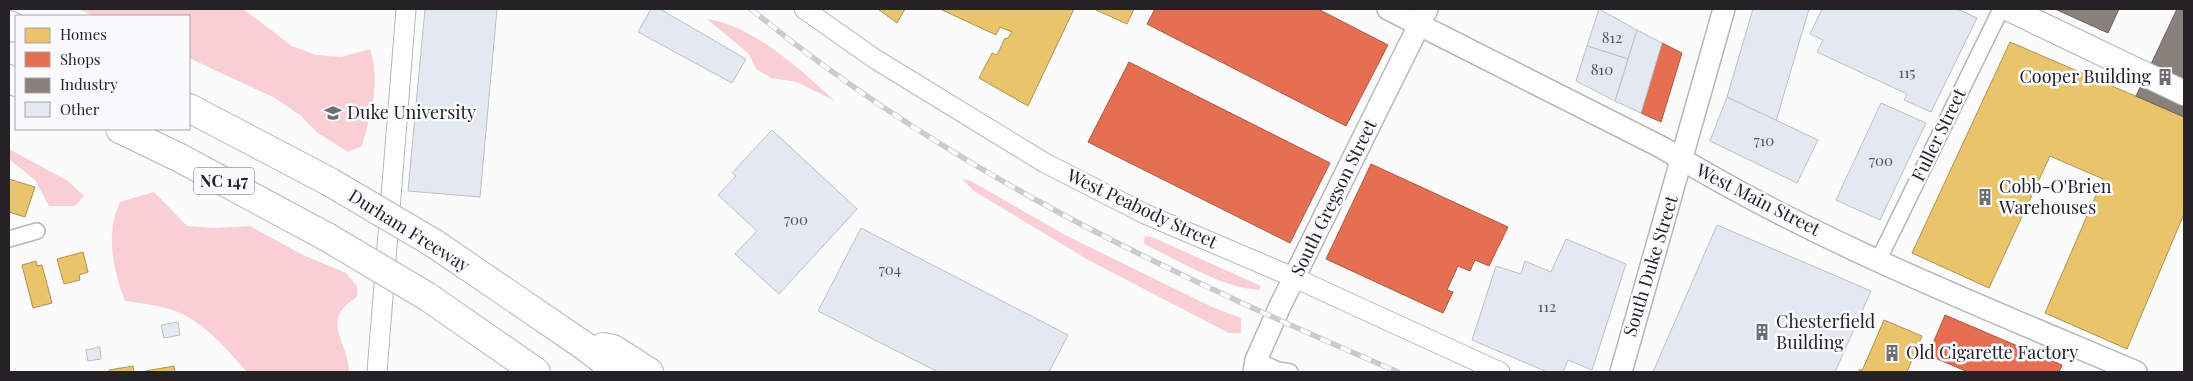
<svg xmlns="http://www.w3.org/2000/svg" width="2193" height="381" font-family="'Playfair Display',serif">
<rect width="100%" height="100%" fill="#fbfbfc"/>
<g fill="#faced5">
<path d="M79 9H243L292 46 316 55 341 57 370 49C381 82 371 113 362 146L348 152 318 133 301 116 275 98 189 58V16H93Z"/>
<path d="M707 19C754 26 801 70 835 101L797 82 771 78 756 69 749 54Z"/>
<path d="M9 149 68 181 84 196 75 206H49L35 180 9 159Z"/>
<path d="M962 179 971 181 1065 235 1212 307 1241 318V333H1229L1090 261 974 191Z"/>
<path d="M154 192 187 226 213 228 250 226 303 255 346 273 357 286V297C318 321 349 341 349 372H247C229 352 212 331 188 317 170 306 145 304 125 301 113 269 105 234 120 202Z"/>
<path d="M1145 236 1152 237 1261 286 1259 290C1222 288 1178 260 1144 244Z"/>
</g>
<g fill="#e9c46a" stroke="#ae9356">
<path d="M878 9H905L897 23Z"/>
<path d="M940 9H1074L1028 106 979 78 992 53 997 55 1005 38 1007 39 1012 32 1000 27 996 35Z"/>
<path d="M1094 9H1134L1127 24Z"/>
<path d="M2010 42 2184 117V214L2127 349 2045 313 2103 179 2050 156 1989 288 1912 253Z"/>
<path d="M9 179 35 187 25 217 9 212Z"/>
<path d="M83 252 88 272 79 275 80 280 64 284 57 259Z"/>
<path d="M36 261 37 266 42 265 52 303 33 308 22 265Z"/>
<path d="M1884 320 1922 336 1907 372H1858L1860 369 1862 371Z"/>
<path d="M133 366 134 372H110L109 370Z"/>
<path d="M174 366 175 372H146V371Z"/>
</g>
<g fill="#e76f51" stroke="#ac5844">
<path d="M1155 9H1318L1388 45 1346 126 1147 24Z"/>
<path d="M1662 43 1682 53 1661 122 1641 113Z"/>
<path d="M1129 62 1330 163 1290 243 1088 142Z"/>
<path d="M1371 164 1508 227 1489 266 1475 260 1470 271 1458 266 1447 290 1453 292 1443 313 1326 259Z"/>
<path d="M1945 315 2062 365 2059 372H1968L1928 355Z"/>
</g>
<g fill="#8a817c" stroke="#6b6462">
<path d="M2055 9H2119L2108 33Z"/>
<path d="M2177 9H2184V117L2136 96Z"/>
</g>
<g fill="#e4e8f2" stroke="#bfc0c3">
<path d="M425 9H497L480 197 408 191Z"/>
<path d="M651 9H660L746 59 732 83 638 32Z"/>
<path d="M1599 9 1637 30 1628 59 1587 46Z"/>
<path d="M1753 9H1809L1776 121 1727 97Z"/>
<path d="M1822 9H1957L1977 18 1931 112 1904 100 1907 94 1817 52 1823 40 1810 34Z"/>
<path d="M1637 30 1662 43 1641 113 1615 101Z"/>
<path d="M1587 46 1628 59 1615 101 1576 81Z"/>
<path d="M1727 97 1818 140 1797 183 1710 141Z"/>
<path d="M1881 103 1926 123 1880 220 1836 200Z"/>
<path d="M772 130 857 209 779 294 735 254 757 231 718 195 736 176 732 173Z"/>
<path d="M1717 225 1871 291 1835 372H1653Z"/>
<path d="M861 228 1068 335 1049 372H938L818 311Z"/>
<path d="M1566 239 1626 264 1592 370 1568 360 1563 372H1547L1472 340 1496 266 1521 274 1525 261 1551 272Z"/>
<path d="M178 322 180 335 164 338 161 325Z"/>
<path d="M100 347 101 359 88 361 86 350Z"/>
</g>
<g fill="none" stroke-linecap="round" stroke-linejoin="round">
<g stroke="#b7b6b9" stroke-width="18">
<g id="minor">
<path d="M9 239 37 231"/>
<path d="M1878 261 2001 9"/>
<path d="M1256 360 1278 370 1290 372"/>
</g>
</g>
<g stroke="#b7b6b9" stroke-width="21">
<g id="tertiary">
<path d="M804 9 875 59 1045 163 1145 214 1295 278 1500 372"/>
<path d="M377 372 406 9"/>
</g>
</g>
<g stroke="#b7b6b9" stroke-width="24">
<g id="secondary">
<path d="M1388 9 1663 148C1809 238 1978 305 2136 372"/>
<path d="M1254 372 1256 360 1280 306 1427 9"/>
<path d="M1621 372 1724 9"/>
</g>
</g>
<g stroke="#b7b6b9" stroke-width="26">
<path id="primary" d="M2009 9 2184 93"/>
</g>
<g stroke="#b7b6b9" stroke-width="30">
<g id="motorway">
<path d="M9 25 16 28"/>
<path d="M9 79 16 82"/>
<path d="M189 108 330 182"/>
<path d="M120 129 180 158 327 237"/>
<path d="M435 244 583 345 618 372"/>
<path d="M428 297 536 372"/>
<path d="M603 347 613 349 649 372"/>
</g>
</g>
<use href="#minor" stroke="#fefeff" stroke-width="15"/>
<use href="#tertiary" stroke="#fefeff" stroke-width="19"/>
<use href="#secondary" stroke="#fefeff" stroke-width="21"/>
<use href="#primary" stroke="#fefeff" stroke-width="24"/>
<use href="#motorway" stroke="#fefeff" stroke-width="28"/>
<g stroke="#cbcbcb" stroke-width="5.5">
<path id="rail" d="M751 9C943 168 1171 275 1398 372"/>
</g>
<use href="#rail" stroke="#fbfafd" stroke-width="4" stroke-dasharray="11" stroke-linecap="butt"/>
<g stroke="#b7b6b9" stroke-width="30" stroke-linecap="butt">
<g id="motorway-bridge">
<path d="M330 182 435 244"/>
<path d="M327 237 428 297"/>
</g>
</g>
<use href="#motorway-bridge" stroke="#fefeff" stroke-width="28"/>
</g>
<defs>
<g id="building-bare" transform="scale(1.35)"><path d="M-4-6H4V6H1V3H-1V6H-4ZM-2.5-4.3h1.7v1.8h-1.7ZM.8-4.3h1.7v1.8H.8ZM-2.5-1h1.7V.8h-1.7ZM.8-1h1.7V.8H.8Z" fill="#6f6d72" stroke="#fbfafd" stroke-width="2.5" paint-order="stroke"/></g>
<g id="university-bare" transform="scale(1.35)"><path d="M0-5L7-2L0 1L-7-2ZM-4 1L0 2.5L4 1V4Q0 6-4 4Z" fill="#6f6d72" stroke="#fbfafd" stroke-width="2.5" paint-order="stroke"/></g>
</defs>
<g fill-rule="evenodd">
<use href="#building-bare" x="2165" y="77"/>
<use href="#university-bare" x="333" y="113"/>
<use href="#building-bare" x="1985" y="197"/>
<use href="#building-bare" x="1762" y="332"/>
<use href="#building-bare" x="1892" y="353"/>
</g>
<g text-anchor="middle" stroke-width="5" stroke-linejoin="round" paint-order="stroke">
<g font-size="15" fill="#54535a">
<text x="1612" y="43">812</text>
<text x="1602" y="75">810</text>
<text x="1907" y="78">115</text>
<text x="1764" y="146">710</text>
<text x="1881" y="166">700</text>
<text x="796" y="225">700</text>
<text x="890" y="275">704</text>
<text x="1547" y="312">112</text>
</g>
<rect fill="#fbfafd" stroke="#646267" stroke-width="1" x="194" y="167.5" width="60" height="27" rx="4"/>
<g font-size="16" font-weight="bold" fill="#242127">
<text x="224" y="187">NC 147</text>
</g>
<g font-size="18" fill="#242127" stroke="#fbfafd" text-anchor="start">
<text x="2151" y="83" text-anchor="end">Cooper Building</text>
<text x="347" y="119">Duke University</text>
<text x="1999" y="193">Cobb-O'Brien<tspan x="1999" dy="21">Warehouses</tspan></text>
<text x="1776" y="328">Chesterfield<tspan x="1776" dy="21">Building</tspan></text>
<text x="1906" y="359">Old Cigarette Factory</text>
</g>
<g font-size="18" fill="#242127" stroke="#fbfafd">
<text transform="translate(1939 135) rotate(-64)" y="6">Fuller Street</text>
<text transform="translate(1334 198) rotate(-64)" y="6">South Gregson Street</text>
<text transform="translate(1758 200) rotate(27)" y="6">West Main Street</text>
<text transform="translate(1142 209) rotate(25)" y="6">West Peabody Street</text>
<text transform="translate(409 231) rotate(32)" y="6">Durham Freeway</text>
<text transform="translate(1651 266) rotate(-73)" y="6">South Duke Street</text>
</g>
</g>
<rect width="2193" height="381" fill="none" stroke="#242127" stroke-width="20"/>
<rect x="15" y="15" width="175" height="115" fill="#fbfafd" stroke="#a5a3a7"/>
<rect x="25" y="28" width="25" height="15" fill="#e9c46a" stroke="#a5a3a7"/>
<text x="60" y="40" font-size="15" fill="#242127">Homes</text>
<rect x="25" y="52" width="25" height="15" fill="#e76f51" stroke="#a5a3a7"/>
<text x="60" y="65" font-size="15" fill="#242127">Shops</text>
<rect x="25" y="78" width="25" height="15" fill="#8a817c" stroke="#a5a3a7"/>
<text x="60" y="90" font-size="15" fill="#242127">Industry</text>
<rect x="25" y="102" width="25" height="15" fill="#e4e8f2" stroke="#a5a3a7"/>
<text x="60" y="115" font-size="15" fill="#242127">Other</text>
</svg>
